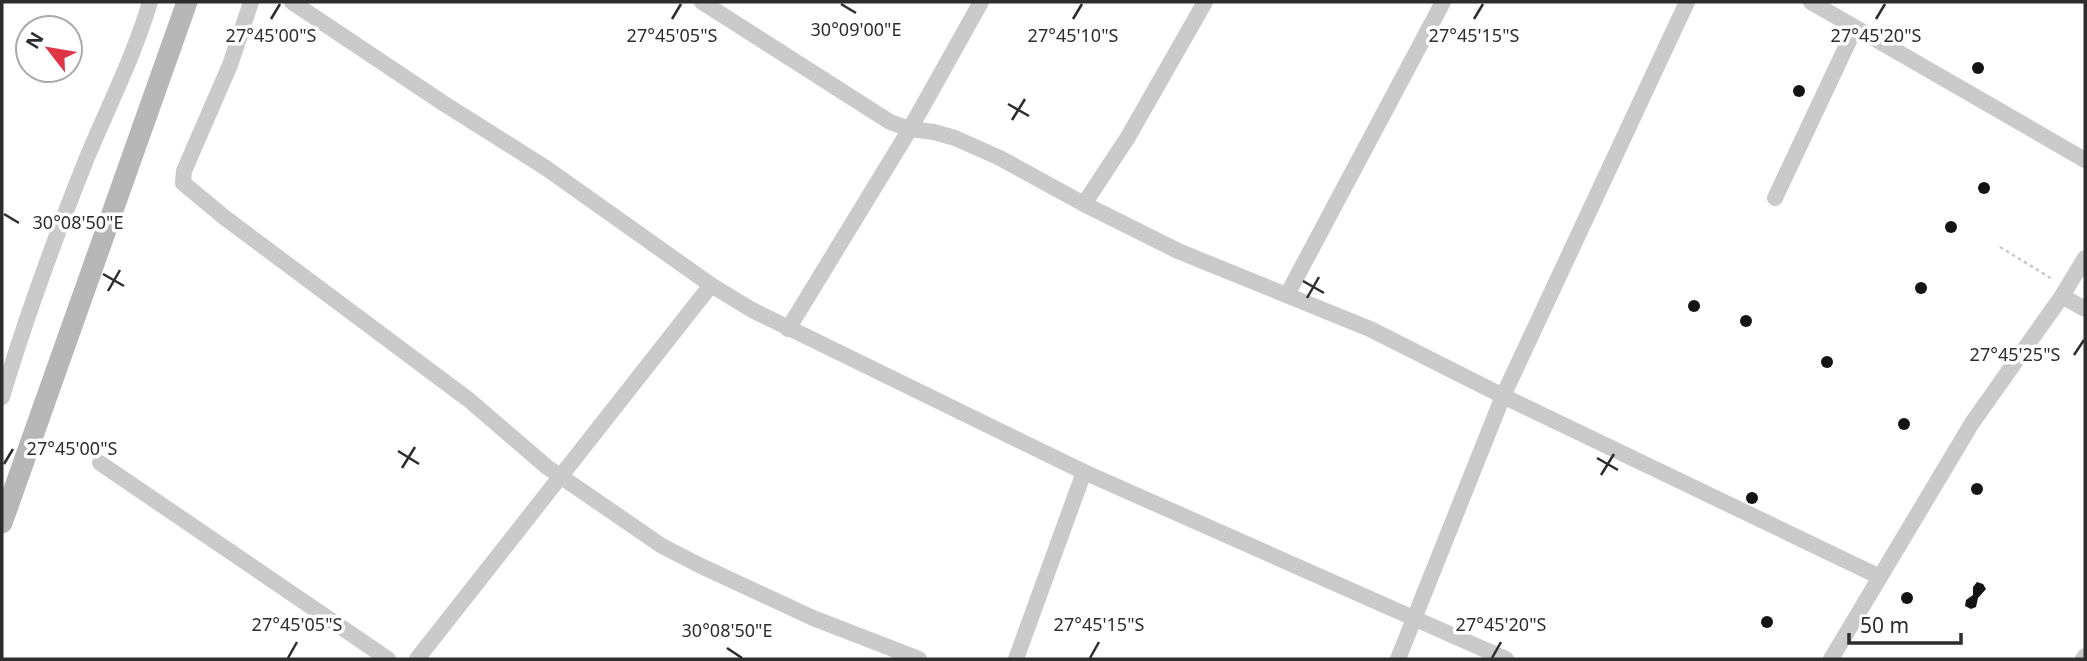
<svg xmlns="http://www.w3.org/2000/svg" width="2087" height="661" font-family="'Noto Sans',sans-serif">
<rect width="100%" height="100%" fill="#fff"/>
<g fill="#141414">
<circle cx="1978" cy="68" r="6"/>
<circle cx="1799" cy="91" r="6"/>
<circle cx="1984" cy="188" r="6"/>
<circle cx="1951" cy="227" r="6"/>
<circle cx="1921" cy="288" r="6"/>
<circle cx="1694" cy="306" r="6"/>
<circle cx="1746" cy="321" r="6"/>
<circle cx="1827" cy="362" r="6"/>
<circle cx="1904" cy="424" r="6"/>
<circle cx="1977" cy="489" r="6"/>
<circle cx="1752" cy="498" r="6"/>
<path d="M1977 582 1983 584 1986 589 1978 598 1976 607 1971 609 1965 606 1966 600 1973 595V587Z"/>
<circle cx="1907" cy="598" r="6"/>
<circle cx="1767" cy="622" r="6"/>
</g>
<g fill="none" stroke-linecap="round" stroke-linejoin="round">
<path stroke="#cacaca" stroke-width="2.5" stroke-dasharray="3.5 3.5" stroke-linecap="butt" d="M2000 247 2054 280"/>
<g stroke="#cacaca" stroke-width="16">
<path d="M251 2 230 65 184 171 183 183 224 217 469 400 547 467 662 546 699 565 813 618 919 659"/>
<path d="M292 2 443 103 546 168 711 285 752 310 1084 472 1506 659"/>
<path d="M702 2 890 122 910 129 934 132 955 138 1000 158 1084 204 1178 251 1370 329 1503 396 1880 577"/>
<path d="M1811 2 2085 160"/>
<path d="M1775 198 1855 28"/>
<path d="M1084 204 1128 137 1205 2"/>
<path d="M1287 295 1443 2"/>
<path d="M2062 296 2085 309"/>
<path d="M788 329 910 129 981 2"/>
<path d="M2 397C26 317 55 238 86 160 108 107 134 56 150 2"/>
<path d="M100 463 388 659"/>
<path d="M417 659 711 285"/>
<path d="M1016 659 1084 472"/>
<path d="M1398 659 1503 396 1687 2"/>
<path d="M1831 659 1972 423 2062 296 2085 258"/>
<path d="M2083 659 2085 656"/>
</g>
<path stroke="#b7b7b7" stroke-width="21" d="M2 523 187 2"/>
</g>
<path fill="none" stroke="#2d2d2d" stroke-width="2.5" d="M841 4 856 13M271 19 280 4M672 19 681 4M1073 19 1082 4M1474 19 1483 4M1876 19 1885 4M1008 104 1029 116M1012 120 1025 99M4 214 19 223M103 274 124 286M1303 281 1324 293M108 291 120 270M1307 298 1319 277M2074 355 2084 340M398 451 419 464M1597 458 1618 470M4 464 13 449M402 468 415 447M1601 475 1614 454M727 648 742 658M288 658 297 642M1090 658 1099 642M1492 658 1501 642"/>
<g font-size="18" text-anchor="middle" fill="#2d2d2d" stroke="#fff" stroke-width="7" stroke-linejoin="round" paint-order="stroke">
<text x="856" y="36">30°09'00"E</text>
<text x="271" y="42">27°45'00"S</text>
<text x="672" y="42">27°45'05"S</text>
<text x="1073" y="42">27°45'10"S</text>
<text x="1474" y="42">27°45'15"S</text>
<text x="1876" y="42">27°45'20"S</text>
<text x="78" y="229">30°08'50"E</text>
<text x="2015" y="361">27°45'25"S</text>
<text x="72" y="455">27°45'00"S</text>
<text x="297" y="631">27°45'05"S</text>
<text x="1099" y="631">27°45'15"S</text>
<text x="1501" y="631">27°45'20"S</text>
<text x="727" y="637">30°08'50"E</text>
</g>
<rect width="2087" height="661" fill="none" stroke="#2d2d2d" stroke-width="7"/>
<g transform="translate(49 49) rotate(301)"><circle r="33" fill="#ffffff" stroke="#ababab" stroke-width="2"/>
<path d="M0-5L12 26L0 18L-12 26Z" fill="#e03447"/>
<text y="-10" font-size="19" font-weight="bold" text-anchor="middle" fill="#2d2d2d">N</text>
</g>
<path d="M1849 633v10h112v-10" fill="none" stroke="#2d2d2d" stroke-width="3.5"/>
<text x="1860" y="633" font-size="21" fill="#2d2d2d" stroke="#ffffff" stroke-width="5" paint-order="stroke">50 m</text>
</svg>
